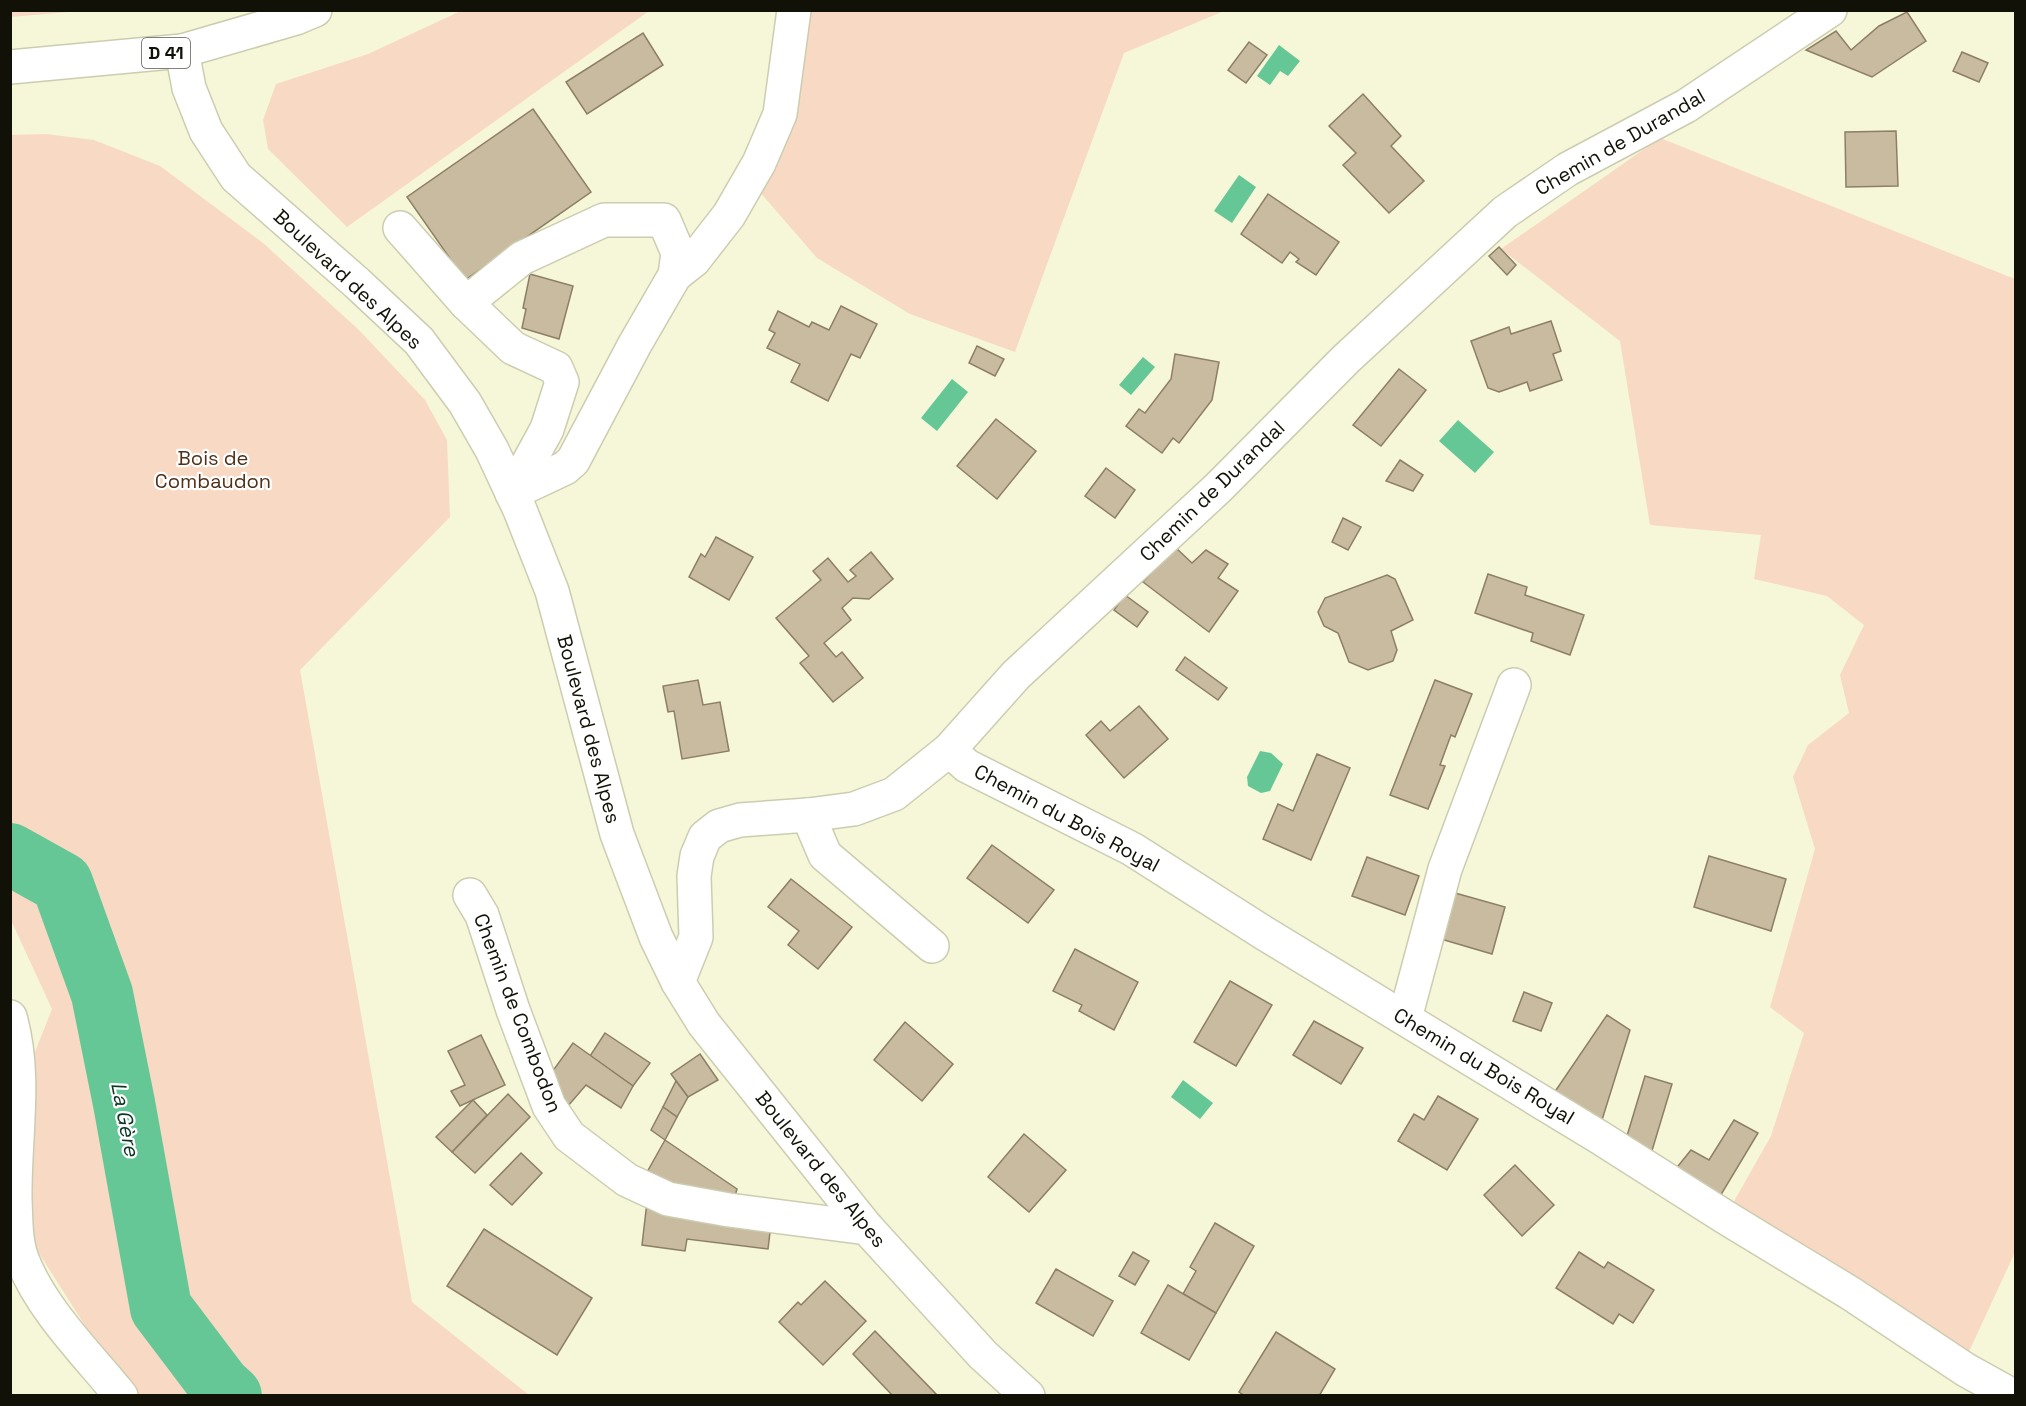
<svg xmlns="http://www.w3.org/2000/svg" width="2026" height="1406" font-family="'Space Grotesk',sans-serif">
<rect width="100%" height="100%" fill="#f6f6d8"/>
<g fill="#f8d9c4">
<path d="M11 10H80V11L11 17Z"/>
<path d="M463 10 649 11 347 227 268 149 263 120 276 84 368 54Z"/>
<path d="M805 11H1224L1124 53 1015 352 910 314 817 258 759 191Z"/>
<path d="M46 134 94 140 160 166 263 243 359 330 425 400 447 440 450 517 300 670 412 1302 529 1395H129L18 1220V1095L52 1009 10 918V135Z"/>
<path d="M1660 138 2015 279 2016 1250 1966 1358 1729 1210 1771 1136 1804 1033 1770 1007 1815 849 1793 777 1808 745 1849 713 1840 675 1864 625 1827 596 1754 579 1761 535 1650 525 1620 341 1501 249Z"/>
</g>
<g fill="#65c796">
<path d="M1279 45 1300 61 1288 76 1280 71 1270 85 1257 76Z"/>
<path d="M1239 175 1256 187 1232 223 1214 211Z"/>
<path d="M1143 357 1155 367 1131 395 1119 385Z"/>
<path d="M952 379 968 392 937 431 921 418Z"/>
<path d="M1458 420 1494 452 1475 473 1439 441Z"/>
<path d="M1260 751 1271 753 1283 764 1270 791 1261 793 1248 786 1247 777Z"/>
<path d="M11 835C31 847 57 856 74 872 82 879 88 889 94 898 119 934 120 956 119 998L77 1002C81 992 86 982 85 971 80 931 47 889 11 874Z"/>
<path d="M1183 1080 1213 1103 1200 1119 1171 1097Z"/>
</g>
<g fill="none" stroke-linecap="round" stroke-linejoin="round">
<path stroke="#65c796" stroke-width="62" d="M10 854 62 883 102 994 124 1103 161 1308 220 1386 231 1396"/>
</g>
<g fill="#c9bba0" stroke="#8c7f66" stroke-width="1.5">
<path d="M1907 12 1926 41 1872 77 1806 50 1836 31 1851 50 1879 26Z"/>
<path d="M643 33 663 65 587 114 566 82Z"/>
<path d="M1249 42 1267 55 1246 83 1228 70Z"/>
<path d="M1962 52 1988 63 1979 82 1953 71Z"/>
<path d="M1363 94 1401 136 1391 146 1424 181 1389 213 1343 165 1356 153 1329 126Z"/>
<path d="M533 109 591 192 465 280 407 197Z"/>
<path d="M1896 131 1898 186 1846 187 1845 132Z"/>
<path d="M1268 194 1339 242 1316 275 1296 262 1299 259 1290 252 1282 263 1241 234Z"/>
<path d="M1499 247 1516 265 1507 275 1489 256Z"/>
<path d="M530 274 573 286 559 339 522 328 526 309 523 308Z"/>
<path d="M841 306 877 324 860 358 851 354 828 401 791 382 800 364 767 348 775 333 769 330 778 311 809 327 812 322 829 330Z"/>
<path d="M1551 321 1561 351 1553 354 1562 380 1530 391 1527 382 1499 392 1488 388 1471 341 1509 327 1511 334Z"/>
<path d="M977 346 1004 359 995 376 969 363Z"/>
<path d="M1175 354 1219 362 1212 400 1179 443 1173 438 1162 453 1126 426 1139 409 1145 413 1171 379Z"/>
<path d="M1399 369 1426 390 1381 446 1353 425Z"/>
<path d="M996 419 1036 451 997 499 957 466Z"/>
<path d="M1400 460 1423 475 1413 491 1386 481Z"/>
<path d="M1106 468 1135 490 1115 518 1085 496Z"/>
<path d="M1343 518 1361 527 1348 550 1332 542Z"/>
<path d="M716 537 753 557 729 600 689 577 701 554 705 557Z"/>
<path d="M1175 547 1192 563 1206 550 1228 564 1218 578 1238 591 1209 632 1143 582Z"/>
<path d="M871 552 893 579 869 599 853 598 842 608 851 620 824 643 836 657 842 652 863 678 833 702 800 663 809 656 776 618 821 580 813 571 828 558 848 582 856 576 850 570Z"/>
<path d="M1488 574 1527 587 1525 595 1584 615 1570 655 1531 641 1533 633 1475 613Z"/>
<path d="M1387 575 1395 579 1413 620 1391 631 1397 650 1393 661 1368 670 1349 662 1338 633 1324 626 1318 612 1325 598Z"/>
<path d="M1125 595 1148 612 1137 627 1114 610Z"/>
<path d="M1185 657 1227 688 1218 700 1176 670Z"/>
<path d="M698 680 703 705 720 702 729 751 682 759 674 711 668 712 663 686Z"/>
<path d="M1435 680 1472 694 1455 737 1451 735 1440 765 1445 766 1428 809 1390 795Z"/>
<path d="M1139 706 1168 739 1124 778 1086 735 1101 721 1110 731Z"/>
<path d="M1317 754 1350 768 1311 860 1263 839 1278 804 1293 811Z"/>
<path d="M992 845 1054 890 1028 923 967 878Z"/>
<path d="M1709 856 1786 879 1771 931 1694 907Z"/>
<path d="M1367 857 1419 876 1405 915 1352 896Z"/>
<path d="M791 879 852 927 818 969 788 945 799 931 768 907Z"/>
<path d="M1448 891 1505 907 1492 954 1434 937Z"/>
<path d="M1075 949 1138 982 1114 1030 1079 1011 1082 1005 1053 991Z"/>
<path d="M1230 981 1272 1005 1236 1066 1194 1042Z"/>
<path d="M1524 992 1552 1003 1541 1031 1513 1021Z"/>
<path d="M1607 1015 1630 1030 1602 1120 1552 1096Z"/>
<path d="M1314 1021 1363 1048 1341 1084 1293 1055Z"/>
<path d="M905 1022 953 1064 922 1101 874 1060Z"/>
<path d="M605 1033 650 1063 633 1086 590 1056Z"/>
<path d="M481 1035 505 1085 460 1106 451 1091 465 1085 448 1051Z"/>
<path d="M573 1043 633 1086 621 1108 586 1085 568 1106 552 1072Z"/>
<path d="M700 1054 718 1080 688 1097 671 1074Z"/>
<path d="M1645 1076 1672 1084 1651 1154 1627 1136Z"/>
<path d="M676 1081 688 1097 677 1117 663 1107Z"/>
<path d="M508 1094 530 1117 475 1173 452 1152Z"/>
<path d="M1438 1096 1478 1119 1447 1170 1398 1141 1414 1114 1424 1120Z"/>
<path d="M473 1100 487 1115 452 1152 436 1137Z"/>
<path d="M663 1107 677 1117 665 1140 651 1130Z"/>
<path d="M1734 1120 1758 1133 1719 1198 1674 1171 1691 1150 1709 1160Z"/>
<path d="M1024 1134 1066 1170 1029 1212 988 1177Z"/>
<path d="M665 1140 737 1189 734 1199 670 1190 646 1174Z"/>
<path d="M521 1153 542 1173 512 1205 490 1185Z"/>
<path d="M1515 1165 1554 1205 1522 1236 1484 1195Z"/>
<path d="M647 1202 771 1224 768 1249 687 1239 685 1251 642 1245Z"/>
<path d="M1215 1223 1254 1246 1216 1313 1183 1294 1196 1271 1190 1267Z"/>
<path d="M484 1229 592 1298 557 1355 447 1286Z"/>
<path d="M1133 1252 1149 1261 1135 1285 1119 1276Z"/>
<path d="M1579 1252 1604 1268 1608 1262 1654 1290 1633 1323 1619 1314 1613 1324 1556 1288Z"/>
<path d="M1056 1269 1113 1301 1093 1336 1036 1303Z"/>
<path d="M825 1281 866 1321 823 1365 779 1322 798 1302 801 1305Z"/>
<path d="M1168 1285 1216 1313 1189 1360 1141 1333Z"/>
<path d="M875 1331 936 1394 935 1396H893L853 1354Z"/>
<path d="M1276 1332 1335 1369 1319 1396H1245L1239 1392Z"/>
</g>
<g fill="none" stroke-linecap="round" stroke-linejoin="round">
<g stroke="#cccdb0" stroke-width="36">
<g id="minor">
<path d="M182 51 189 88 206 131 236 177 357 283 419 341 465 403 492 450 520 510 552 591 617 834 656 937 678 982 704 1024 867 1228 983 1355 1028 1396"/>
<path d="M400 228 466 303 513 348 556 368 562 382 547 429 512 493"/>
<path d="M675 275 694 260 729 215 759 163 780 114 794 10"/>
<path d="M466 303 522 258 604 220H664L678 253 675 275 635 344 573 461 565 468 512 493"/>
<path d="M949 750 967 766 1132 849 1264 933 1599 1137 1725 1217 1850 1293 1966 1370 2013 1396"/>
<path d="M808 815 825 855 932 946"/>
<path d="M470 895 482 915 513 1010 549 1106 569 1136 627 1180 668 1199 729 1210 867 1228"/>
<path d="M678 982 696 937 694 876 697 856 705 837 719 826 740 820 808 815 854 809 894 794 949 750 1016 675 1218 488 1346 359 1505 212 1568 169 1686 106 1830 10"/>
<path d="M10 1017C27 1076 14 1139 15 1200 16 1219 15 1240 22 1259 41 1309 87 1354 121 1396"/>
<path d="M1405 1018 1445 869 1514 685"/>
</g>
</g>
<g stroke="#cccdb0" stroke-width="36">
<path id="major" d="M10 67 182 51 296 18 315 10"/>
</g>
<use href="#minor" stroke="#fff" stroke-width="33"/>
<use href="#major" stroke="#fff" stroke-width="33"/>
</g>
<g text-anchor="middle" stroke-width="4.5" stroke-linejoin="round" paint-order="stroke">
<rect fill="#fff" stroke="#585851" stroke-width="1.5" x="142" y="38" width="48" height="30" rx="4.5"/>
<g font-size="18" font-weight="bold" fill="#111107">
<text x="166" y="59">D 41</text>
</g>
<g font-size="20" fill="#111107" stroke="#fff">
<text transform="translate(1620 142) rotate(-30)" y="7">Chemin de Durandal</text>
<text transform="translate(348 279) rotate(43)" y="7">Boulevard des Alpes</text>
<text transform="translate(1212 491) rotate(-44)" y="7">Chemin de Durandal</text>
<text transform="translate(589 729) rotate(75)" y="7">Boulevard des Alpes</text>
<text transform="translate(1067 818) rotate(28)" y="7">Chemin du Bois Royal</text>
<text transform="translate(518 1013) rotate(69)" y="7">Chemin de Combodon</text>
<text transform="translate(1484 1066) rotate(31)" y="7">Chemin du Bois Royal</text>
<text transform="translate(821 1169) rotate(51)" y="7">Boulevard des Alpes</text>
</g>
<g font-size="20" fill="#4f2f17" stroke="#fff">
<text x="213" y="465">Bois de<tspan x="213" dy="23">Combaudon</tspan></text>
</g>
<g font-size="21" font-style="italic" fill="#0a3522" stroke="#fff">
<text transform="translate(125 1119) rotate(79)" y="7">La Gère</text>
</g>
</g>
<rect width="2026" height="1406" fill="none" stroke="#111107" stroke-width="24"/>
</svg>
